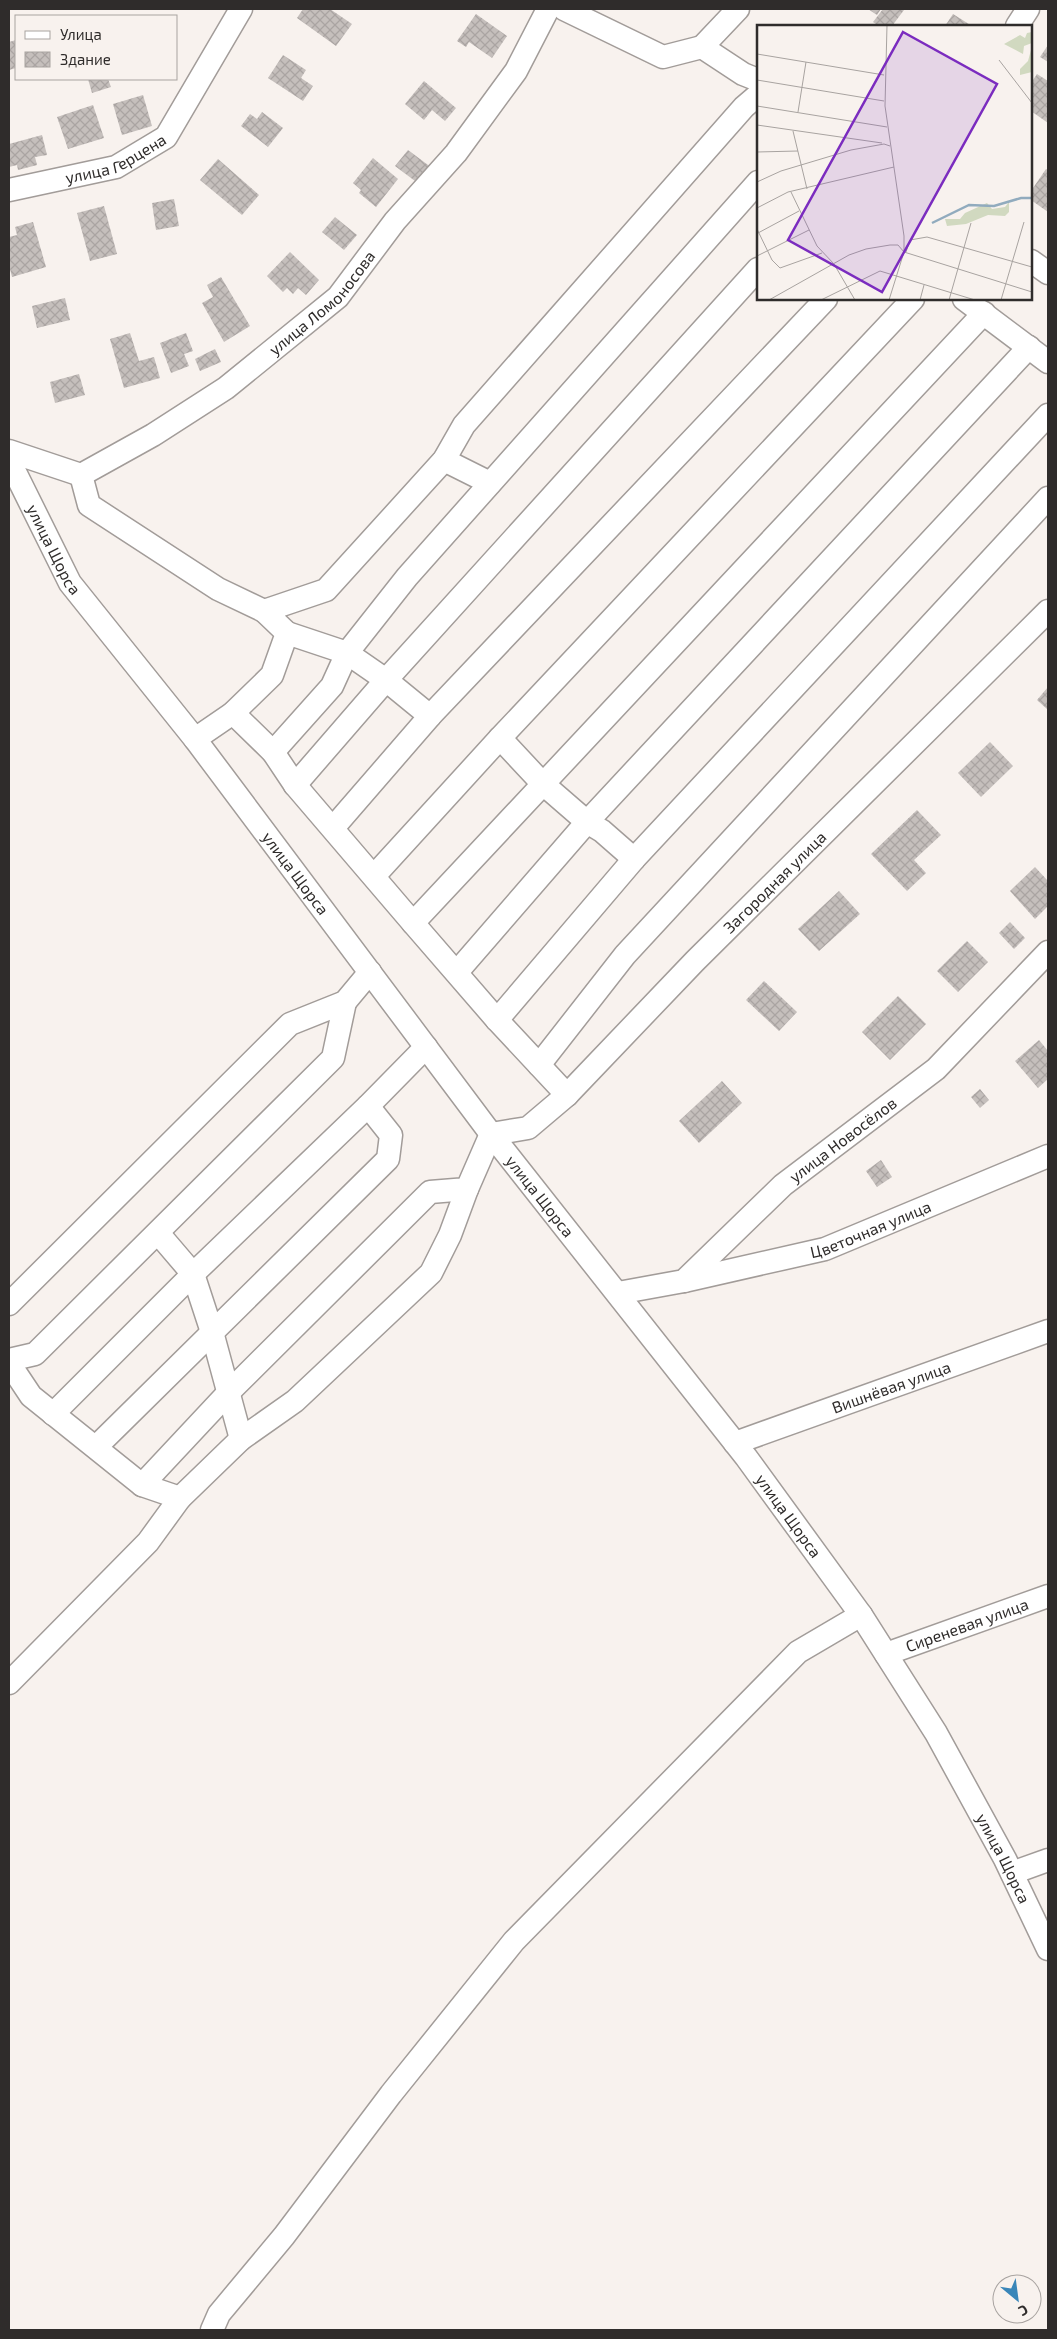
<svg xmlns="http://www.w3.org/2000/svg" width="1057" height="2339" font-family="'Exo 2',sans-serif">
<defs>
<pattern id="building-cross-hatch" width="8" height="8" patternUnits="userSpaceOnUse" patternTransform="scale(1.25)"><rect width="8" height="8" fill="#c5bfbc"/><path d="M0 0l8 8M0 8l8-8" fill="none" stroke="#aaa4a2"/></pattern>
</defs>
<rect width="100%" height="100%" fill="#f8f2ee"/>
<g fill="url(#building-cross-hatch)">
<path d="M303 9H330L352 24 336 46 297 18Z"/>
<path d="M868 9H881L877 15Z"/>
<path d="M883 9H902L904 10 892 26H879L873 22Z"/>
<path d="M476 14 507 36 492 58 469 42 466 47 457 41Z"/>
<path d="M953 14 972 26H945Z"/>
<path d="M16 40V68L9 70V42Z"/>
<path d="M1048 45V62L1040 57Z"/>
<path d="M283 55 306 70 301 78 313 86 303 101 268 78Z"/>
<path d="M1037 74 1048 81V123L1031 111V83Z"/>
<path d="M88 79H108L111 87 92 93Z"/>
<path d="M424 81 456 108 445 121 432 110 424 120 405 104Z"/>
<path d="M143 95 152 126 122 135 113 104Z"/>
<path d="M93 105 104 138 68 149 57 117Z"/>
<path d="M262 112 283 128 268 147 241 126 250 114 257 119Z"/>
<path d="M42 135 47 155 35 157 37 165 18 170 17 165 9 167V144Z"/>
<path d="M408 150 432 168 419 184 395 166Z"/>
<path d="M373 158 398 179 376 207 359 193 361 190 353 183Z"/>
<path d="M218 159 259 195 242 215 200 180Z"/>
<path d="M1046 169 1048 170V212L1031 200V191Z"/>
<path d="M174 199 179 226 156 230 152 203Z"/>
<path d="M104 206 117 254 90 261 77 213Z"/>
<path d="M335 217 357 235 344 250 322 232Z"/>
<path d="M33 222 46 267 12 277 9 265V237L17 235 15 227Z"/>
<path d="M290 252 319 280 306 295 298 288 293 294 287 288 283 292 267 276Z"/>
<path d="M221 277 250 326 224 342 202 303 213 297 207 285Z"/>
<path d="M65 298 70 320 37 328 32 306Z"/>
<path d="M130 333 139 361 154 357 160 378 124 388 110 339Z"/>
<path d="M186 333 193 351 184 354 189 366 171 373 160 343Z"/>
<path d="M215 349 221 362 200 371 195 359Z"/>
<path d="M79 374 85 395 55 403 50 382Z"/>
<path d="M1048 687V710L1037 700Z"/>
<path d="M990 742 1013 766 981 797 958 773Z"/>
<path d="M917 810 941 835 914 860 926 873 907 891 871 854Z"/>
<path d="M1035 867 1048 881V906L1035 919 1010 891Z"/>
<path d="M839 891 860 914 819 951 798 929Z"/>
<path d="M1010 922 1025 938 1014 949 999 933Z"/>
<path d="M967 941 988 962 958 992 937 971Z"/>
<path d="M764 981 797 1012 779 1031 746 1000Z"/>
<path d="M898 996 926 1024 890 1060 862 1032Z"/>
<path d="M1039 1040 1048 1051V1079L1038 1088 1015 1061Z"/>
<path d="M722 1081 742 1103 699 1143 679 1121Z"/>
<path d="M980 1089 989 1100 980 1108 971 1097Z"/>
<path d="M881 1160 892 1177 877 1187 866 1171Z"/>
</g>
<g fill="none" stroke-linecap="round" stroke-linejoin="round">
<g stroke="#a29c99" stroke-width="25">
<g id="minor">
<path d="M564 9 663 57 702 47 743 74 758 80"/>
<path d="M1017 26 1028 9"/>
<path d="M702 47 738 9"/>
<path id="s1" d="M9 190 116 167 166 137 241 9"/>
<path d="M1031 261 1048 273"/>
<path d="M964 299 1048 362"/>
<path id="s2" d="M9 451 81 475 153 435 226 388 338 297 395 221 456 153 516 71 548 9"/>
<path id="s3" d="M9 460 70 583 195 739 491 1134 746 1457 861 1615 936 1733 1005 1859 1048 1949"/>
<path d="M444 460 490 483"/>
<path d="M81 475 89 505 218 589 264 611"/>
<path d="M287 633 347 653 386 680 430 716 333 828"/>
<path d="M233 713 273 752 295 785 413 923 497 1020 567 1095"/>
<path d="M430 716 826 299"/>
<path d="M500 738 542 783 587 822 602 831 634 859"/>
<path d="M195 739 233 713 272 675 287 633 264 611 326 590 444 460 464 425 744 107 758 95"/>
<path d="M273 752 332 686 347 653 407 577 758 182"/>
<path d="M295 785 386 680 758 269"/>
<path d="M374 876 500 738 913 299"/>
<path d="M413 923 984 313"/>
<path d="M457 972 587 822 1029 347"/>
<path d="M497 1020 634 859 1048 415"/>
<path d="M539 1065 625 955 1048 498"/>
<path d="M158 1233 193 1274 212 1332 241 1439"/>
<path id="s4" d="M684 1281 825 1249 1048 1156"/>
<path id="s5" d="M618 1293 684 1281 783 1185 936 1069 1048 952"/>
<path d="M9 1304 290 1024 345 1002 370 972"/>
<path d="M9 1360 35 1354 333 1058 345 1002"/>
<path d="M9 1363 31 1396 142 1485 180 1498 241 1439 295 1401 431 1273 450 1235 467 1189"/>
<path d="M53 1414 193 1274 368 1106 426 1047"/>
<path id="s6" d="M735 1443 1048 1331"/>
<path d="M96 1447 388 1159 391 1135 368 1106"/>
<path id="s7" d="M142 1485 229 1392 430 1192 467 1189 491 1134 528 1128 567 1095 695 961 1048 611"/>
<path id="s8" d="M886 1654 1048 1596"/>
<path d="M9 1683 148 1542 180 1498"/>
<path d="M1012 1873 1048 1860"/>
<path d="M212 2330 219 2314 284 2236 391 2094 514 1941 798 1652 861 1615"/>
</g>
</g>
<use href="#minor" stroke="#fff" stroke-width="22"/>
</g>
<g text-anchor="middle" stroke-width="4" stroke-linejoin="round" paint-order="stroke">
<g font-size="16" fill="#2f2c2b" stroke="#f8f2ee">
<text dy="6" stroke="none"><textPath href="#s1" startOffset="112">улица Герцена</textPath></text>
<text dy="6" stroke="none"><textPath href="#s2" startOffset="374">улица Ломоносова</textPath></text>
<text dy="6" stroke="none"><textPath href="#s3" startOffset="100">улица Щорса</textPath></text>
<text dy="6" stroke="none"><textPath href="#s3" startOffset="505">улица Щорса</textPath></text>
<text dy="6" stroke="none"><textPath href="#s7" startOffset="894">Загородная улица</textPath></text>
<text dy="6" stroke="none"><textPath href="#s5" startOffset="280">улица Новосёлов</textPath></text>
<text dy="6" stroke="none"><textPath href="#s3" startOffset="910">улица Щорса</textPath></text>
<text dy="6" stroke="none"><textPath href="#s4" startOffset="194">Цветочная улица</textPath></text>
<text dy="6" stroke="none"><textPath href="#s6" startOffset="166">Вишнёвая улица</textPath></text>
<text dy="6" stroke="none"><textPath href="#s3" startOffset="1315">улица Щорса</textPath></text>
<text dy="6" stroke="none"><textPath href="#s8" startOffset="86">Сиреневая улица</textPath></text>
<text dy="6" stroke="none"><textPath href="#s3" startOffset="1720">улица Щорса</textPath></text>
</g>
</g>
<g transform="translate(757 25)">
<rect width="275" height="275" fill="#f8f2ee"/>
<path d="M275 7V18L267 21 266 29 247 19 263 10 268 13 270 8ZM274 25 275 47 263 50V44L271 36ZM230 178 235 184 248 182 252 177V187L248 191 231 190 209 199 190 201 188 194H203L208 188Z" fill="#d1d9c0"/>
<path fill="none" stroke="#91abbe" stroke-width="2.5" d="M175 198 212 180 237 181 264 173H275"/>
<path fill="none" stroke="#a8a3a0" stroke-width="1" d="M130 0 128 81 147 211V227L132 275M0 29 127 50M242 35 275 78M0 55 127 76M0 81 130 102M41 87 49 37M0 100 125 118M36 106 50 164M0 127 41 126M0 157 24 146 94 125 127 119 133 121M34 167 60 221 77 239 98 275M0 183 31 167 137 142M0 204 15 235 23 243 65 228M1 208 42 186M149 227 153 215 170 212 275 242M0 231 52 205M12 275 92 230 109 224 133 220H141L147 227 275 267M64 275 123 246 218 275M163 275 167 260M192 275 214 198M244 275 267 197"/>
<path fill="#7b2cbf" fill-opacity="0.15" stroke="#7b2cbf" stroke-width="2.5" d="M146 7 240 59 125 267 31 215Z"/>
<rect width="275" height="275" fill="none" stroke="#2f2c2b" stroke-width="2.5"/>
</g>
<rect width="1057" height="2339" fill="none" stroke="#2f2c2b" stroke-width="20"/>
<rect x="15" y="15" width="162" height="65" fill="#f8f2ee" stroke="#a8a3a0"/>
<rect x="25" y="31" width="25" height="8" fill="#ffffff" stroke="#a8a3a0"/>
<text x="60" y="40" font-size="15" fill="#2f2c2b">Улица</text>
<rect x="25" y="52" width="25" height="15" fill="url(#building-cross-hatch)" stroke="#a8a3a0"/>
<text x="60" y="65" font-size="15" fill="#2f2c2b">Здание</text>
<g transform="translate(1017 2299) rotate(151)"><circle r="24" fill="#f8f2ee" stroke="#a8a3a0"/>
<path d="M0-4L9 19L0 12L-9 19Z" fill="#3986b9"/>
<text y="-8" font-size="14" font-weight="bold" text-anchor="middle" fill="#2f2c2b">С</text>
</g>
</svg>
